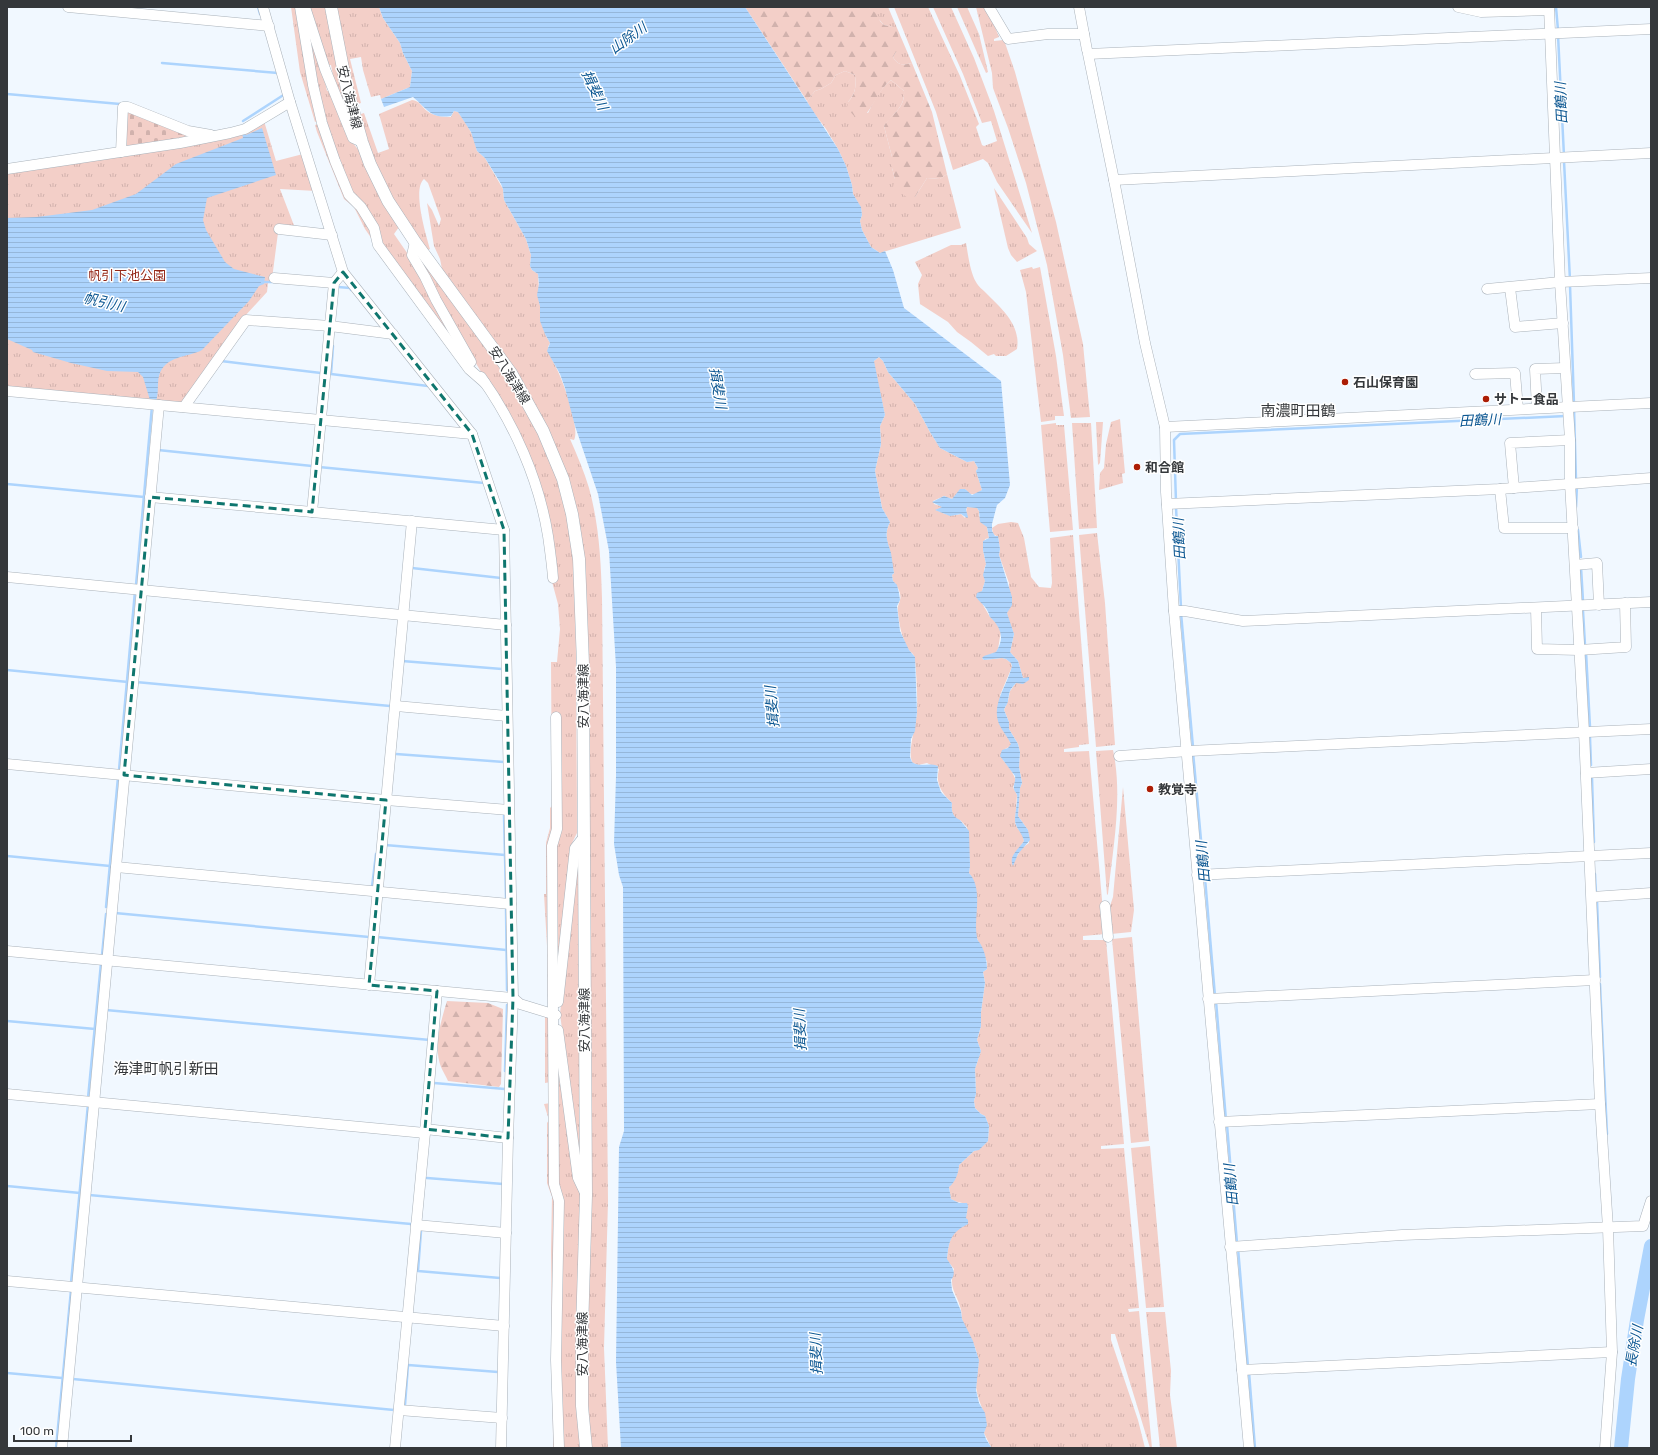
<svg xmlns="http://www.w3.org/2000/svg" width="1658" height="1455" font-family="Rubik,'Noto Sans JP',sans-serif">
<defs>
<pattern id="grass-tufts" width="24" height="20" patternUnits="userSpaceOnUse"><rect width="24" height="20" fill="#f3cfc8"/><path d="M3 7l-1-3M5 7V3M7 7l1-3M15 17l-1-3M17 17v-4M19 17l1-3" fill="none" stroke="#d1b2ad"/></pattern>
<pattern id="forest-firs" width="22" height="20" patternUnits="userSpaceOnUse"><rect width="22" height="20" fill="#f3cfc8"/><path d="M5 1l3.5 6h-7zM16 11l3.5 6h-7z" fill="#d1b2ad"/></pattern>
<pattern id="cemetery-stones" width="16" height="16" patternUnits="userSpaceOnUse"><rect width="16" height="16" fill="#f3cfc8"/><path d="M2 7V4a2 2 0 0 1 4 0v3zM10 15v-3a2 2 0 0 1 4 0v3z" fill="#d1b2ad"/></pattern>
<pattern id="water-rules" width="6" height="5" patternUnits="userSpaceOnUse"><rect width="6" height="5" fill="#add4fd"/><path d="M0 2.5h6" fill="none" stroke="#95b7da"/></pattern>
</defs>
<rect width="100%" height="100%" fill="#f1f8ff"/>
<g fill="url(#grass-tufts)">
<path d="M291 7H297L320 121 376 245 365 229 354 207 344 199 317 132 315 125 318 124V121L315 122 300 72Z"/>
<path d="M303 7 321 62 327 91 331 90 351 141 363 155 399 227 394 234 421 273 469 365 381 243 353 195 338 160 316 86Z"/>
<path d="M308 7H326L352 122 336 91 331 65H327Z"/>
<path d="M336 7H379L383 18 400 43 403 53 412 71 410 87 381 99 380 95 371 97 363 70 361 57 350 59 361 103 355 105Z"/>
<path d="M868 7H888L912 63C903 65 898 66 893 57L896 52 893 27 884 25Z"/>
<path d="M894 7H928L960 76 979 124 976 127 982 145 984 146 997 141 991 121 982 123 963 74 933 7H951L974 58 994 111 1032 233 997 182 988 163 983 159 953 170 936 112Z"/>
<path d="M957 7H967L968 9 979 34 988 72 986 73Z"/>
<path d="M976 7H987L999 37 994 39V41L1004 40 1015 72 1056 222 1083 344 1090 417 1071 418 1063 355 1047 265 1026 183 1008 128 993 88 992 73Z"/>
<path d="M845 71 855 75C856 86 856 93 848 102L868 113C874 101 881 88 891 80L904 91C905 108 893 113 884 126L892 157V168L895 179 915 197 927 178 940 179 947 174 961 228 880 253 871 247 862 230 860 221 862 215 861 208 853 194 852 185 846 166 838 149 826 129 811 109 807 101 815 91 821 89 831 83 836 75Z"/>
<path d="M412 100C420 101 421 106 427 111 433 116 443 117 451 117L454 111 458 112 467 125 474 138 477 151 485 158 503 189 504 200 526 239 531 255 530 266 532 270 538 274 540 306 545 334 550 343 548 347C550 358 556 366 560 376 565 388 580 429 574 440L570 439C577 455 584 471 589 488 599 524 601 561 602 598L608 1201 604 1348 608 1448H591L588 1404 579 519 517 373 442 269 440 259 434 246 427 203 432 210 439 226 441 219 428 183 424 179C412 189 426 235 430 249L428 250 426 249 393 200 375 165 358 115 364 113 378 153 389 149 379 114Z"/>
<path d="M264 121 276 161 303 154 316 191 280 189 295 228 279 225 272 279 268 283 267 292 244 317 184 401 179 404 7 389V171L186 144Z"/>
<path d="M994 188 1027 238 1029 244 1037 251 1017 262 1011 255 1008 248Z"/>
<path d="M966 243C968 254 970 272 976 282 978 286 983 290 986 293 1002 309 1021 325 1017 349L1006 356H996L994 354 988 356 971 342 957 332 948 322 920 304 918 284 922 275 915 262 951 245H961Z"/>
<path d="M417 252C471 325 533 399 560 487 577 541 575 598 576 654 576 714 577 773 577 833L572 843 557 996H555L558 717 551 1007 548 1009 547 946 544 894H546V843L550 828V808L552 806 551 662H557L560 629 558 604 551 578 541 498 487 382 438 299 416 255Z"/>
<path d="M1032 267 1033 269 1040 267 1056 356 1064 416H1055V420L1041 422 1026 292 1020 270Z"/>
<path d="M879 357 883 361 888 372 915 404 930 432 940 448 967 462 974 461 978 468 976 471 982 490 977 494H969L965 489 959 492 952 499 944 496 933 501 934 504 943 507 936 510C945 514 950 517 961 514L965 518 967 507 977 508 979 511V516L987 527 989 538 985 539 983 550 986 564 984 570 985 581 982 591 983 605 990 617 995 621 1001 631 998 649 996 652 982 658 984 660 1002 658 1006 659 1011 663 1012 667 1000 695 1008 737 1011 744V746L1005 749 1003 760 1011 770 1016 780 1013 787 1017 795 1015 823 1018 829 1022 833 1024 841 1018 850 1016 858 1022 848 1029 843 1028 830 1018 816 1020 788 1022 783 1019 767 1020 752 1018 744 1009 729V722L1004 710 1008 701 1010 691 1016 683 1027 681 1029 678H1023L1018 661 1010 652 1014 634 1007 616 1009 583 999 555 1000 549 998 537 993 534 992 528 998 524 1011 522 1018 523 1024 538 1031 577 1039 587 1051 588 1052 583 1050 538 1073 535 1089 744 1079 745V747L1064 749V752L1089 751 1105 934 1083 936V940H1106L1124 1144 1101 1146V1149L1124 1148 1139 1308 1128 1309 1129 1312 1139 1311 1152 1448H1150L1115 1334H1111V1340L1138 1420 1145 1448H994L991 1447 984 1433C989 1416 980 1408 977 1392 974 1381 980 1369 978 1359 976 1342 965 1332 962 1319 961 1316 962 1313 961 1310 957 1292 948 1290 954 1269L947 1260C948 1247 950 1230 964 1226L968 1206C963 1201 958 1204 951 1199L949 1187C954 1180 959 1173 959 1165L974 1151 979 1149 988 1141 989 1126 985 1116 981 1114 975 1108 974 1101 976 1094 975 1069 981 1051 977 1040 981 1026V1012L985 983 983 972 987 969V962L976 936V890L971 876 969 873 970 865 967 827 960 820H957C952 815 951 809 952 803 942 793 935 784 939 769L927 763 918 765 913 763C906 754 917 723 917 711 918 704 916 659 914 656 913 653 910 652 908 649 902 637 899 625 898 612 897 606 899 605 900 600 902 594 897 585 893 581L892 575 894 573C892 567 892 559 890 553 887 541 884 534 890 522L882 508 875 471 881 444 880 426 885 415 874 365V361Z"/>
<path d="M1120 419 1125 473 1122 474 1123 483 1099 490 1100 473 1104 468 1106 444 1111 422Z"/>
<path d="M1096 422H1103L1100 463 1098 465Z"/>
<path d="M1056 423V425H1064L1073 530 1050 532 1041 425Z"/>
<path d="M1072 423H1091L1097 528 1079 529Z"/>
<path d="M1097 533 1105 603 1115 745 1096 747 1079 535Z"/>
<path d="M1113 750C1123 796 1113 848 1108 894L1107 895 1096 751Z"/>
<path d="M1123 787 1134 910 1131 932 1111 934 1109 909 1113 897Z"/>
<path d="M579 849 581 1171 560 1014 577 851Z"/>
<path d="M1132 937 1149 1141 1131 1143 1112 939Z"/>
<path d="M545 1015 549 1017 551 1082 545 1083Z"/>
<path d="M557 1028 581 1193V1448H561L557 1183Z"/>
<path d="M551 1103 557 1206V1448H553V1440L551 1251 552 1197 547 1183V1123L549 1120 544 1104Z"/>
<path d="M1150 1146 1164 1307 1146 1308 1131 1148Z"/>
<path d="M1146 1312H1165L1171 1371 1170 1395 1177 1448H1160Z"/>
</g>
<g fill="url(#forest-firs)">
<path d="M745 7H868L878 15 880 21 884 25 893 27 897 31 901 49 896 52 893 57C898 66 903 65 912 63L932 112 947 174 940 179 927 178 915 197 908 198 893 187 895 179 892 168V157L884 126C893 112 905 109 904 91L891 80C878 90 874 108 861 119L855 117 847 108 848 102C856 93 856 86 855 75L845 71 836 75 831 83 821 89 815 91 807 101Z"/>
<path d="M447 1001 488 1003 503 1009 501 1084 499 1087 448 1081C446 1076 443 1072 441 1067 433 1046 441 1021 447 1001Z"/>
</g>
<path fill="url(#cemetery-stones)" d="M128 110 186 132 187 139 125 149V112Z"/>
<g fill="url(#water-rules)">
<path d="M379 7H745L838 149 846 166 852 185 853 194 861 207 862 215 860 221 862 230 871 247 880 253 885 251 893 270 904 308 1001 381 1010 485 1005 498 997 505 992 524V531L995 536H998L1000 549 999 555 1012 597V605L1007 613 1014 634 1010 652 1018 661 1023 678 1029 677V680L1023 684 1016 683C1009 691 1010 690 1008 701 1008 703 1005 707 1004 710L1009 722V729L1018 744 1020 752 1019 767 1022 783 1020 788 1018 816 1028 830 1030 840 1018 854 1013 866C1008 856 1019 849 1024 841 1022 832 1016 829 1015 821 1015 813 1018 800 1017 795 1016 792 1014 791 1014 789 1013 785 1016 781 1015 776L1000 756 1002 750 1008 748 1011 744C1008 737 1002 731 999 724 991 704 1007 686 1012 666L1011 663 1006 659 1002 658 984 660 982 658 984 656 996 652C1005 638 1001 628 991 618 988 615 990 615 988 612 986 606 980 603 976 597L977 593 982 591 985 581 983 575 986 564 983 550V541L989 538 987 527 980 522 979 511 977 508 967 507 966 510 968 517 967 518 961 514 950 516 935 510 942 507 932 502 944 496 952 499 960 489H965L972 495 982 490 976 471 978 468 974 461 967 462 940 448 930 432 915 404 888 372 883 361 879 357 874 361 885 415 880 426 881 444 875 471 882 508 890 522C884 534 887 541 891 553 892 559 893 567 894 573L892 575 893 581 897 585 899 593 900 600 897 606 900 631 909 650 915 657 917 712 915 731 911 739 910 757 912 762C920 768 928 762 938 766L937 780 941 792 952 803C951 812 953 817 960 820L969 831 970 866 969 873C984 889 973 918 977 937 977 941 980 942 981 945 985 952 987 962 987 969L983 972 985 983 981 1012V1026L977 1040 981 1051 975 1069 976 1094 974 1101 975 1108 981 1114 985 1116 989 1126 988 1141 979 1150 974 1151 959 1165C959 1172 955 1183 949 1187L951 1199 959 1203H967L968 1206 966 1218 968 1220V1224C950 1233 949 1241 947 1259 952 1267 957 1272 951 1280L952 1290 961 1311 962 1319 973 1341 976 1351 979 1360 976 1390 979 1403 985 1413 987 1425 984 1433 986 1439 991 1447 994 1448H621L616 1362 619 1147 624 1131 623 887 619 875 614 844 616 776V667L609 551 598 494 575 426 565 388 560 374 547 351 550 343 545 334 540 321V306L537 295 539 284 538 274 532 270 530 266 531 255 526 239 504 200 503 189 501 184 485 158 477 151 471 132 458 112 454 111 451 116C431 119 427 109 413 97L384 107 381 99 410 87 412 71 403 53 400 43 383 18Z"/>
<path d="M262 128 276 175 207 198 203 220 206 230 225 262 234 269 265 277 264 284 259 286 249 301 202 350C187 358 165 355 159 376 157 384 159 393 156 401L150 400 143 377 138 372 107 371 71 363 33 352 32 350 7 339V218L37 217 92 210 136 194 176 164 243 138 242 133H245L246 135Z"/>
</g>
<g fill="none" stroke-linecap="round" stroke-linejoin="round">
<g stroke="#add4fd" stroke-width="2.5">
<path d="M258 7 260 14"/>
<path d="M1556 7 1558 30"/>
<path d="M1558 35 1564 156"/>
<path d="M162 63 278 73"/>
<path d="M7 94 120 104"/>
<path d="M243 121 285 94"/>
<path d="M1564 161 1570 280"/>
<path d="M262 282H273"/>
<path d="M1570 285 1574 404"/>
<path d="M338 287 350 288 351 290"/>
<path d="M333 346 331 374 428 386"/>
<path d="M221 361 321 373"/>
<path d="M1574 409 1576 480"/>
<path d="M158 450 312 466"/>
<path d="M319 467 484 483"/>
<path d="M7 484 144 497"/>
<path d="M1176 502 1174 440 1180 434 1566 416"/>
<path d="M1176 507 1181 608"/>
<path d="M1576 507 1577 486"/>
<path d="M1578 530 1581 557"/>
<path d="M1581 567 1583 601"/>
<path d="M412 568 501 578"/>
<path d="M136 585 152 406"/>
<path d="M1583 611 1585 645"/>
<path d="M1181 613 1193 747"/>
<path d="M1586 652 1590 727"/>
<path d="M402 661 502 669"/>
<path d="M7 670 128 682"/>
<path d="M136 682 390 706"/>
<path d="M1590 738 1591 765"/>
<path d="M1193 752 1204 873"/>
<path d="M396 754 504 762"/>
<path d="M119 770 135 591"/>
<path d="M1592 778 1594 842"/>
<path d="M504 815 506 898"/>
<path d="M385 845 505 855"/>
<path d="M7 856 110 866"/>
<path d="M1595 874 1596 894"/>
<path d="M1205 878 1215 996"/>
<path d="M370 887H372L376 854"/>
<path d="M1597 901 1600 977"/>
<path d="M106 907 118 777"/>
<path d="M506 908 507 990"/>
<path d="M115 913 369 937"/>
<path d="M377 937 506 950"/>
<path d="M102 955 106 914"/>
<path d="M1600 984 1607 1134"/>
<path d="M1216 1001 1226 1120"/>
<path d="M106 1010 430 1040"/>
<path d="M7 1021 95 1029"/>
<path d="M505 1071 507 1005"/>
<path d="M434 1083 505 1089"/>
<path d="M88 1098 101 963"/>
<path d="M1227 1125 1237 1243"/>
<path d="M427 1178 503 1184"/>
<path d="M7 1186 80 1193"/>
<path d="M89 1195 411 1224"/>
<path d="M421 1231 418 1271 500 1278"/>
<path d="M1238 1248 1248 1367"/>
<path d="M71 1283 88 1104"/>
<path d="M1249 1372 1255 1448"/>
<path d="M7 1373 62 1378"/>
<path d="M73 1379 394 1410"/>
<path d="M405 1405 408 1365 498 1372"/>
<path d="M56 1448 71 1290"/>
</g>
<path stroke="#add4fd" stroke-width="14" d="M1621 1448 1628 1379 1637 1320 1651 1246"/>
<g stroke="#aab2ba" stroke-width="11">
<g id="minor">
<path d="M68 7 269 26"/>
<path d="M263 7 290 102 343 272 472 434 504 530 513 998 508 1138 501 1448"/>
<path d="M300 7 313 85 322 123 335 161 349 195 361 207 374 228 378 245 469 369 485 383"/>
<path d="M305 7 325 69 353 138 362 142"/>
<path d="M989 7 1008 39 1048 34H1084"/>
<path d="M1079 7 1087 50"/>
<path d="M1458 7 1481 12 1549 10"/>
<path d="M1549 7 1560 282 1570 440V483L1584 732 1600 1104 1608 1228 1612 1352 1605 1448"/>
<path d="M121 152 123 107H128L188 131 211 135"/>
<path d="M7 169 180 143 230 133 245 129 290 102"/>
<path d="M1114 180 1651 153"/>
<path d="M279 229 332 235"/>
<path d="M415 242 412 255 425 277 436 300 471 362"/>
<path d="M343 272 334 283 312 512 504 530"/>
<path d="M274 278 334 283"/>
<path d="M1510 288 1515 327 1563 323"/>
<path d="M1487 289 1560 282 1651 278"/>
<path d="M1475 374 1515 373 1518 409"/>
<path d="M481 377C514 423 539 480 548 536 550 550 552 564 553 578"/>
<path d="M7 391 472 434"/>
<path d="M184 407 246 320 330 326 393 334"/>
<path d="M1537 408 1535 369 1565 368"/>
<path d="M1165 427 1651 403"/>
<path d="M1514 488 1510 443 1570 440"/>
<path d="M1500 489 1504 528H1573"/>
<path d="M150 497 312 512"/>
<path d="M1167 504 1500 489 1651 478"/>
<path d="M1575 565 1597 563 1599 605"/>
<path d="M7 577 506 625"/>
<path d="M1536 608 1537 649 1579 650 1626 647 1625 603"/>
<path d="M1174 611H1185L1243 621 1651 602"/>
<path d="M396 706 507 716"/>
<path d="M556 717 557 829 552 846 554 1184 559 1201 556 1360 559 1448"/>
<path d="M1119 756 1189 751 1651 729"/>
<path d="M7 764 386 800 509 810"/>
<path d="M1586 773 1651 769"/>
<path d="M116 867 511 904"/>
<path d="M1197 875 1651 853"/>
<path d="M1592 897 1651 893"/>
<path d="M1105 906 1108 937"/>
<path d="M7 951 513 998 520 1004 556 1015"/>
<path d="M369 985 412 521"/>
<path d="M1208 999 1595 980"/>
<path d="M558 1002 575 848 583 838"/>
<path d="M558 1030 578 1178 585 1193"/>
<path d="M7 1094 425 1133"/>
<path d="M1219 1122 1600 1104"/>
<path d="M425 1129 508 1138"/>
<path d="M416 1225 506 1233"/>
<path d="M1230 1247 1402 1235 1643 1226 1651 1201"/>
<path d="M7 1281 504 1326"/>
<path d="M1242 1370 1612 1352"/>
<path d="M399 1410 502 1418"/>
<path d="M62 1448 159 405"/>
<path d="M395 1448 425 1133 437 991"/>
<path d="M1249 1448 1174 611 1166 492 1165 427 1145 343 1114 180 1088 54 1651 29"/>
</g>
</g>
<g stroke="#aab2ba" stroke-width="13">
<path id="major" d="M331 7 347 89 362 142 370 164 388 201 415 242 511 373 543 431 563 479 572 514 579 559 583 664 586 1195 582 1331V1406L586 1448"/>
</g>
<use href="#minor" stroke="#fff" stroke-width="10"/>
<use href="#major" stroke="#fff" stroke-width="12"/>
</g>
<path fill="none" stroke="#0f766e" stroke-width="3" stroke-dasharray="8 5" stroke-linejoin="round" d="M343 272 472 434 504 530 513 998 508 1138 425 1129 437 991 369 985 386 800 124 775 150 497 312 512 334 283Z"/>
<g fill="#ac1d05" stroke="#fff" stroke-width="1.5">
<circle cx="1345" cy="382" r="4"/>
<circle cx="1486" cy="399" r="4"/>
<circle cx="1137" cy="467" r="4"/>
<circle cx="1150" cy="789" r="4"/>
</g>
<g text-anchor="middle" stroke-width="3" stroke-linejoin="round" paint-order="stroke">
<g font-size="13" fill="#35383b" stroke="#fff">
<text transform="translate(350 97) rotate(76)" y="5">安八海津線</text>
<text transform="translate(510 375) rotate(58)" y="5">安八海津線</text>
<text transform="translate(583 696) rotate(-90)" y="5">安八海津線</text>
<text transform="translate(584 1020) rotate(-90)" y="5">安八海津線</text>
<text transform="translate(582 1344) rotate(-90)" y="5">安八海津線</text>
</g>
<g font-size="13" fill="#942717" stroke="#fff">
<text x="127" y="280">帆引下池公園</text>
</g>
<g font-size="13" font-weight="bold" fill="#35383b" stroke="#fff" text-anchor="start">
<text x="1353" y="387">石山保育園</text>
<text x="1494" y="404">サトー食品</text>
<text x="1145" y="472">和合館</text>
<text x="1158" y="794">教覚寺</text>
</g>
<g font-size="14" font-style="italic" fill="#0c5792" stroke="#fff">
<text transform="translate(628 38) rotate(-36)" y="5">山除川</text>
<text transform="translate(595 90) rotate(65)" y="5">揖斐川</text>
<text transform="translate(1561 103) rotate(-93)" y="5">田鶴川</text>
<text transform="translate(104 302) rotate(13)" y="5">帆引川</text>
<text transform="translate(718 388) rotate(80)" y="5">揖斐川</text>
<text transform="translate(1480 420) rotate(-3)" y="5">田鶴川</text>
<text transform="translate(1179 539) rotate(-93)" y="5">田鶴川</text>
<text transform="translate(772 707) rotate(-95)" y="5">揖斐川</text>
<text transform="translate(1203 862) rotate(-95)" y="5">田鶴川</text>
<text transform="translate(800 1030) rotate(-93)" y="5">揖斐川</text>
<text transform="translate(1231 1185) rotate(-95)" y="5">田鶴川</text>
<text transform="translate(1634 1346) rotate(-80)" y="5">長除川</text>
<text transform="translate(816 1354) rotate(-93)" y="5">揖斐川</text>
</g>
<g font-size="15" fill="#35383b" stroke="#fff">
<text x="1298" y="416">南濃町田鶴</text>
<text x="166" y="1074">海津町帆引新田</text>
</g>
</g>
<rect width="1658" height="1455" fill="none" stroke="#35383b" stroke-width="16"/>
<path d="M14 1435v6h117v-6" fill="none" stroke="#35383b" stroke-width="2"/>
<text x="20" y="1435" font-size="12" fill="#35383b" stroke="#ffffff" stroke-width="3" paint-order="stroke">100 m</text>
</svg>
